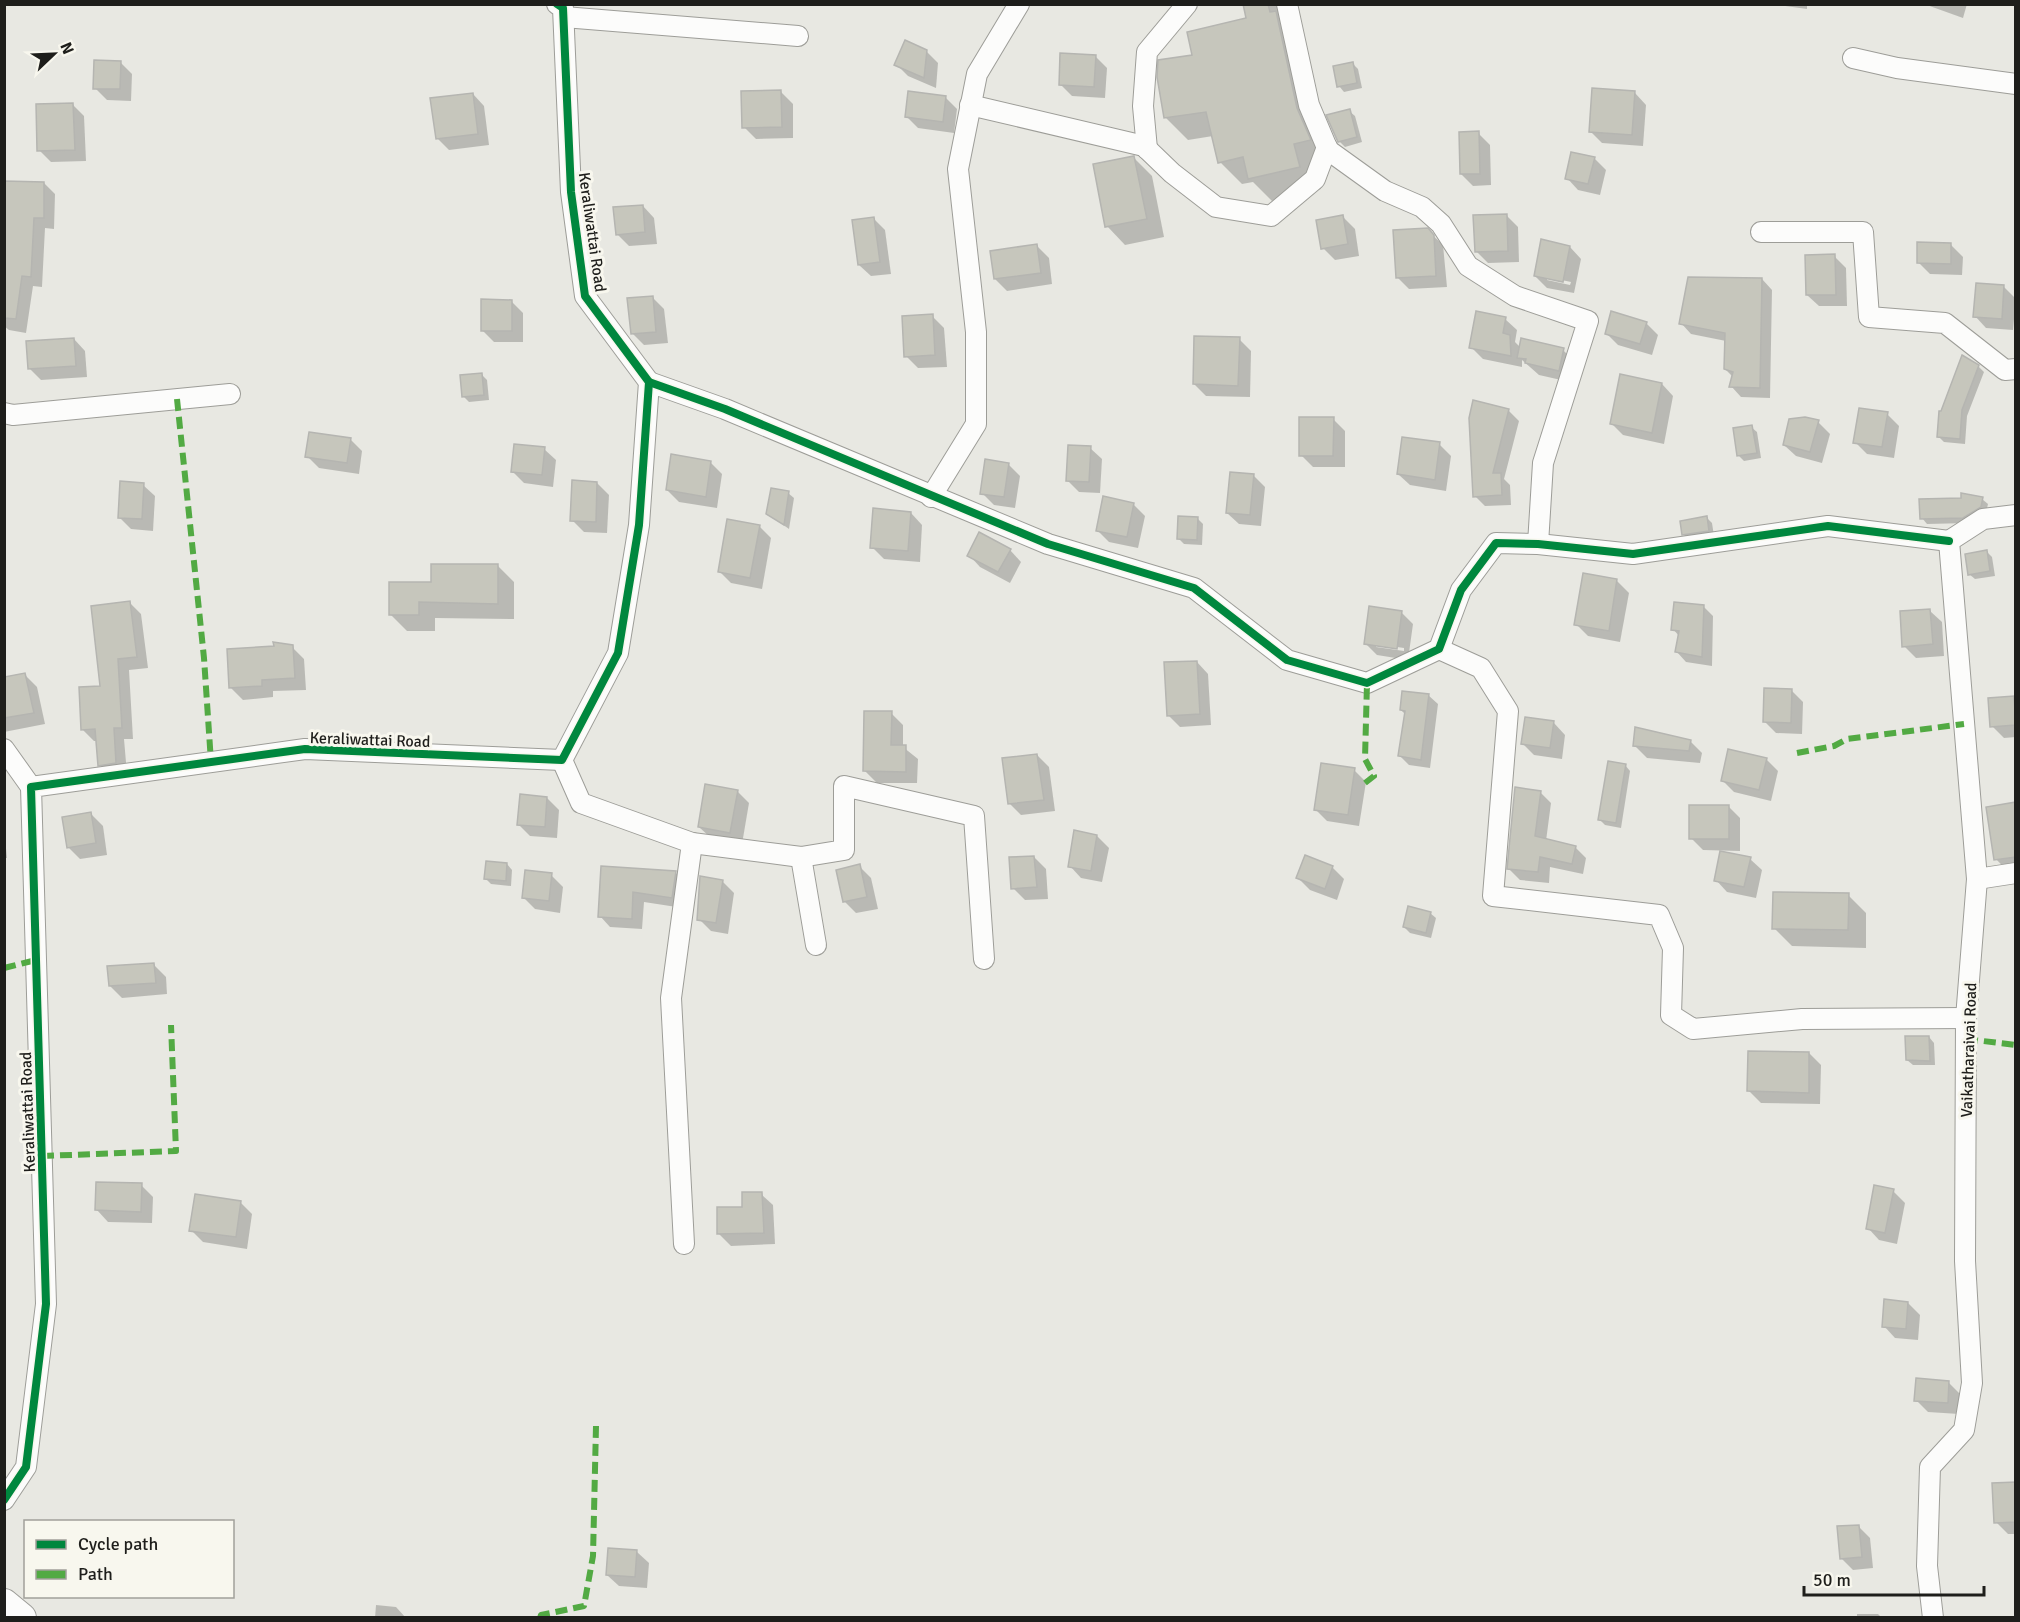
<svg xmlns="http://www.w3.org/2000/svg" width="2020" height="1622" font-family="Signika,sans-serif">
<rect width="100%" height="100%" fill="#e8e8e2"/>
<g fill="#0003" fill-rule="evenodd">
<path d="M1245 4H1278L1319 131 1315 166 1321 189 1272 201 1253 182 1242 184 1220 162 1213 136 1188 140 1166 118 1194 56 1248 19Z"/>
<path d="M1770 4H1807V9Z"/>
<path d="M1924 4H1967L1963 18Z"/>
<path d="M926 51 938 63 936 88 908 76 896 64Z"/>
<path d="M1095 56 1107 68 1105 98 1072 96 1060 84Z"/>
<path d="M120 62 132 74 131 101 107 100 95 88Z"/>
<path d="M1352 63 1358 69 1362 88 1344 92 1339 86Z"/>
<path d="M781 92 793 104V138L756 139 744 127Z"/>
<path d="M1635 93 1646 105 1643 146 1602 143 1590 131Z"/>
<path d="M473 94 484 106 489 145 449 150 437 138Z"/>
<path d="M945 97 957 109 954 133 918 128 906 116Z"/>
<path d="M72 104 84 116 86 161 51 162 39 150Z"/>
<path d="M1349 111 1355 116 1362 142 1345 147 1339 141Z"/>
<path d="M1478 133 1490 145 1491 185 1473 186 1461 174Z"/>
<path d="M1134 158 1152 176 1164 237 1125 245 1107 226Z"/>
<path d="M1594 158 1606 170 1600 195 1578 190 1567 178Z"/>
<path d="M4 182 44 183 55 194 54 229 45 228 42 287 33 286 26 333 9 330 4 326Z"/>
<path d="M643 206 654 218 657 244 629 246 617 234Z"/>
<path d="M1506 215 1518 227 1519 262 1488 263 1476 251Z"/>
<path d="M1343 217 1355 229 1359 256 1335 260 1323 248Z"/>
<path d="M873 218 885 230 891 274 871 276 859 265Z"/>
<path d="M1427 230 1443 245 1447 287 1409 289 1397 277Z"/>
<path d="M1951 245 1963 257 1962 275 1930 274 1918 262Z"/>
<path d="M1037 246 1049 258 1052 284 1007 291 995 279Z"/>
<path d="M1570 247 1581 259 1574 293 1547 288 1535 276ZM1547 277 1571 282 1570 285 1547 280Z"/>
<path d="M1834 256 1846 268 1847 306H1819L1807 295Z"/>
<path d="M1762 279 1772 290 1770 398 1741 397 1731 386 1733 377 1725 369 1726 341 1691 334 1681 323Z"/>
<path d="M2004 287 2016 299 2013 330 1986 328 1975 316Z"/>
<path d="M652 297 664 309 668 343 644 345 632 333Z"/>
<path d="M511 301 523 313V342H494L482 330Z"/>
<path d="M932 316 944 328 947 367 918 368 906 356Z"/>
<path d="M1505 319 1517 330 1515 342 1521 348 1563 350 1575 362 1570 382 1539 375 1522 360V367L1483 359 1471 347Z"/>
<path d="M1646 323 1658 335 1652 355 1618 345 1606 333Z"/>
<path d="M74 339 85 351 87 377 41 380 29 368Z"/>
<path d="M1239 339 1251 351 1250 397 1206 396 1194 384Z"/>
<path d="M1978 366 1984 372 1967 416 1965 444 1944 442 1939 437Z"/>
<path d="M482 375 487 380 489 400 469 402 463 396Z"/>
<path d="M1662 384 1673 396 1664 444 1623 435 1611 423Z"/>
<path d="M1475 402 1509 411 1519 421 1504 479 1510 485 1511 505 1485 506 1475 496Z"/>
<path d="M1887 414 1899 426 1894 458 1867 454 1855 442Z"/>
<path d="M1333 419 1345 431V467H1313L1301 455Z"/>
<path d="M1818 422 1830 434 1822 463 1796 456 1784 445Z"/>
<path d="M1751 427 1757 432 1761 458 1744 461 1739 456Z"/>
<path d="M350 439 362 451 359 474 319 468 307 456Z"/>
<path d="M1439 444 1451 456 1446 491 1410 485 1398 474Z"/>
<path d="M1090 448 1102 459 1100 493 1079 492 1067 480Z"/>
<path d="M544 449 556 460 553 487 524 483 512 471Z"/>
<path d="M710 462 722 474 717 508 679 502 667 490Z"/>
<path d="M1008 464 1020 476 1015 508 994 505 982 493Z"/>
<path d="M1253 475 1265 487 1261 526 1239 524 1227 513Z"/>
<path d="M597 483 609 495 607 533 584 532 572 520Z"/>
<path d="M143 485 155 496 153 531 131 529 119 517Z"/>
<path d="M788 493 794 498 789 529 768 514Z"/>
<path d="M1982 499 1988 504 1986 513 1969 523 1927 524 1922 518Z"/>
<path d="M1133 504 1145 516 1138 548 1109 542 1097 530Z"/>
<path d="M911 513 922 525 920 562 884 559 872 547Z"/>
<path d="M1707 518 1712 523 1714 536 1689 540 1683 534Z"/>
<path d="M1198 519 1203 524 1202 545 1184 544 1178 538Z"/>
<path d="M759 526 771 538 762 589 731 583 719 571Z"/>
<path d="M1010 550 1021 562 1010 583 980 567 969 555Z"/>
<path d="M1987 552 1992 557 1995 576 1975 579 1969 574Z"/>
<path d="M498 566 514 582V619L435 618V631H407L391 615 433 583Z"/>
<path d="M1584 575 1617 581 1629 593 1620 642 1588 636 1576 624Z"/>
<path d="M130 603 141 614 148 668 129 670 133 739H124L127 774 111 776 100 765 98 741H94L83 730 102 687Z"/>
<path d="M1703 606 1713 616 1712 666 1686 662 1677 652 1679 636 1673 629Z"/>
<path d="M1930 611 1942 622 1944 656 1916 658 1904 646Z"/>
<path d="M1401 612 1413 624 1408 660 1377 655 1365 643ZM1376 644 1404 648V651L1376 647Z"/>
<path d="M275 647H292L304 659 306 690 273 691V697L243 700 231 688Z"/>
<path d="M1197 662 1208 674 1211 725 1180 727 1168 715Z"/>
<path d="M25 675 37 687 45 724 4 732V679Z"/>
<path d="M1791 690 1803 702 1802 734 1776 733 1764 721Z"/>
<path d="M1428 695 1438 704 1430 768 1409 765 1399 755 1406 715 1401 710Z"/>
<path d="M2013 698 2016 700V737L2004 738 1992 726Z"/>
<path d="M891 713 903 725V747L918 759 917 783H877L865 771Z"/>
<path d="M1554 723 1565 735 1562 759 1534 755 1522 743Z"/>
<path d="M1690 741 1702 753 1700 763 1647 758 1635 746Z"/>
<path d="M1037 755 1049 767 1055 811 1021 815 1009 803Z"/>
<path d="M1766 759 1778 771 1771 801 1734 792 1722 780Z"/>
<path d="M1625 765 1630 771 1621 828 1605 825 1599 819Z"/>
<path d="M1354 770 1366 782 1359 826 1327 821 1315 809Z"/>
<path d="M737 791 749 803 742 844 711 838 699 827Z"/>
<path d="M1540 792 1551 803 1546 841 1575 847 1586 858 1583 874 1550 867 1549 883 1520 880 1509 869Z"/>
<path d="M547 798 559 810 557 838 530 836 518 824Z"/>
<path d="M2016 804V877L2014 878 1996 859Z"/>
<path d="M1728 806 1740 818V851L1703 850 1691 838Z"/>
<path d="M91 814 103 826 107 855 80 859 68 847Z"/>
<path d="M4 829 7 858H4Z"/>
<path d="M1097 836 1109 848 1102 882 1081 878 1070 866Z"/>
<path d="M1034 857 1046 869 1048 899 1025 900 1013 888Z"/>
<path d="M1750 859 1762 870 1756 898 1727 892 1716 880Z"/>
<path d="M507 864 512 870 511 886 491 884 486 879Z"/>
<path d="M859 866 871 878 878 909 856 913 845 902Z"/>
<path d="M602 867 675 872 686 883 683 908 644 902 642 929 610 927 600 916Z"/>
<path d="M1332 867 1344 879 1337 900 1310 890 1298 878Z"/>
<path d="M551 875 563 887 560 913 535 909 523 897Z"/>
<path d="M701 878 722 881 734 893 728 934 711 931 699 919Z"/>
<path d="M1848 895 1866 913V948L1792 946 1774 928Z"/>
<path d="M1430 913 1436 918 1431 938 1410 933 1404 927Z"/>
<path d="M154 965 166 977 167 994 122 998 110 986Z"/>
<path d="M1929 1037 1934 1043 1935 1065H1913L1907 1060Z"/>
<path d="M1809 1053 1821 1065 1820 1104 1761 1103 1749 1091Z"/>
<path d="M141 1185 153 1197 152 1223 108 1222 97 1210Z"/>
<path d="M1893 1191 1905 1203 1897 1244 1879 1240 1868 1228Z"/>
<path d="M761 1194 773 1205 775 1244 731 1246 719 1234Z"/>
<path d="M240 1202 252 1214 247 1249 203 1242 191 1230Z"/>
<path d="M1908 1303 1920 1315 1918 1340 1895 1338 1884 1326Z"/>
<path d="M1948 1382 1960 1394 1959 1414 1928 1412 1916 1400Z"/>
<path d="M2016 1484V1534H2008L1996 1522Z"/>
<path d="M1858 1526 1870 1538 1873 1568 1853 1570 1841 1558Z"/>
<path d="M637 1552 649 1563 647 1588 619 1586 607 1575Z"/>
<path d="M376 1605 396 1607 406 1618H375Z"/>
<path d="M1857 1614H1878L1882 1618H1857Z"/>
</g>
<g fill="#c6c6bc" stroke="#b5b5b1" stroke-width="1.5">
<path d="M1243 4H1268L1270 12 1276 11 1297 108 1311 140 1294 144 1300 167 1248 179 1243 157 1218 163 1206 112 1164 118 1157 77 1158 60 1192 55 1187 32 1246 18Z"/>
<path d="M905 40 927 50 924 78 894 65Z"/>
<path d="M1060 53 1096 55 1094 87 1059 85Z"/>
<path d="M94 60 121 61 120 89H93Z"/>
<path d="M1353 62 1357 83 1337 87 1333 66Z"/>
<path d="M1592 88 1635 91 1632 135 1589 132Z"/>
<path d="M781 90 782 127 742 128 741 91Z"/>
<path d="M908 91 946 96 943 122 905 117Z"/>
<path d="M473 93 478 134 436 139 430 98Z"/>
<path d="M73 103 75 150 37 151 36 104Z"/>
<path d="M1350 109 1357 137 1338 142 1326 115Z"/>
<path d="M1479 131 1480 174H1460L1459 132Z"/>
<path d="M1571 152 1595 157 1588 184 1565 179Z"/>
<path d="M1134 156 1147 219 1105 227 1093 164Z"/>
<path d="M4 181 44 182V218H34L31 277 22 276 16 319 4 318Z"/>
<path d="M643 205 645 232 616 235 613 207Z"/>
<path d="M1507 214 1508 251 1475 252 1473 215Z"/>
<path d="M1343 215 1348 244 1321 249 1316 220Z"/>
<path d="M874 217 880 262 858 265 852 220Z"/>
<path d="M1428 228 1434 235 1436 276 1396 278 1393 230Z"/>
<path d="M1541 239 1570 246 1563 282 1534 276Z"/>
<path d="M1917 242 1951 243V264L1917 263Z"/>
<path d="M1037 244 1041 273 994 279 990 251Z"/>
<path d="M1835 254 1836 295H1806L1805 255Z"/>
<path d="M1688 277 1762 278 1760 388 1729 387 1733 372 1724 369 1725 333 1679 324Z"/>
<path d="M1976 283 2004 285 2002 319 1973 317Z"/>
<path d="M653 296 656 332 631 334 627 298Z"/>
<path d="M481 299 512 300V331H481Z"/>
<path d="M1476 311 1506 317 1503 333 1510 335 1511 356 1469 348Z"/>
<path d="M1611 311 1647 322 1640 344 1605 334Z"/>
<path d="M933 314 935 355 904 357 902 316Z"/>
<path d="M1194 336 1240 337 1238 386 1193 384Z"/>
<path d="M74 338 76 366 28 369 26 341Z"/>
<path d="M1521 338 1564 348 1559 371 1525 363 1526 359 1517 358Z"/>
<path d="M1962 355 1979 365 1962 410 1960 439 1937 437 1939 411H1941Z"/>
<path d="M482 373 484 395 462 397 460 375Z"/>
<path d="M1620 374 1662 383 1652 433 1610 424Z"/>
<path d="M1473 400 1509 409 1493 473H1501L1502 495 1473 497 1469 418Z"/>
<path d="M1859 408 1888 412 1882 447 1853 443Z"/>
<path d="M1299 417H1334L1333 456H1299Z"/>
<path d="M1805 417 1819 420 1810 452 1783 445 1789 419Z"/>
<path d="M1752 425 1757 453 1737 456 1733 428Z"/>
<path d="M309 432 351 438 347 463 305 457Z"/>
<path d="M1402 437 1440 442 1435 480 1397 474Z"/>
<path d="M514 444 545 447 542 475 511 472Z"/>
<path d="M1068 445 1091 446 1089 482 1066 481Z"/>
<path d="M671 454 711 461 706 497 666 490Z"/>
<path d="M985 459 1009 463 1004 497 980 494Z"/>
<path d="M1230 472 1254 474 1250 515 1226 513Z"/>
<path d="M572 480 597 482 596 522 570 521Z"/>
<path d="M120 481 144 483 142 519 118 518Z"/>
<path d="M771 488 789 491 784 525 766 514Z"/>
<path d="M1961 493 1983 497 1981 507 1963 518 1920 519 1919 499 1961 498Z"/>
<path d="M1103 496 1134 503 1127 537 1096 531Z"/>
<path d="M873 508 911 512 908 551 870 548Z"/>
<path d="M1178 516 1198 517 1197 540 1177 539Z"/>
<path d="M1707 516 1709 531 1682 535 1680 521Z"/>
<path d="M727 519 760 525 750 578 718 572Z"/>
<path d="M979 532 1011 549 998 572 967 556Z"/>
<path d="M1987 550 1990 571 1968 575 1965 554Z"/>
<path d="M431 564H498V604L419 602V615H389V582H431Z"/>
<path d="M1583 573 1617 579 1609 631 1574 625Z"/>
<path d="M130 601 137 657 118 659 122 728H114L116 763 98 766 95 729 81 730 79 687 100 686 91 606Z"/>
<path d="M1674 602 1704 605 1702 657 1675 652 1679 631 1671 630Z"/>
<path d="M1369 606 1402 611 1397 649 1364 644Z"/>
<path d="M1930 609 1933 644 1902 647 1900 611Z"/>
<path d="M273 642 293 645 295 678 262 680V686L229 688 227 649 274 646Z"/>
<path d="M1197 661 1200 714 1167 716 1164 662Z"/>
<path d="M25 673 34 713 4 718V677Z"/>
<path d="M1764 688 1792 689 1791 723 1763 722Z"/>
<path d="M1402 691 1429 694 1421 760 1398 756 1405 711 1400 710Z"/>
<path d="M2014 696 2016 725 1990 727 1988 698Z"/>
<path d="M864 711H892L891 745H906V772L863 771Z"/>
<path d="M1525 717 1554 721 1550 748 1521 744Z"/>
<path d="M1635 727 1691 740 1689 751 1633 746Z"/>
<path d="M1728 749 1767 758 1759 790 1721 781Z"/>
<path d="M1037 754 1044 800 1008 804 1002 758Z"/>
<path d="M1608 761 1626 764 1616 823 1598 820Z"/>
<path d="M1321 763 1355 768 1348 815 1314 810Z"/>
<path d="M705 784 738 790 730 833 698 827Z"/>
<path d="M1515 787 1541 791 1535 836 1576 846 1572 864 1540 857 1538 872 1507 869Z"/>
<path d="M520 794 547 797 545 827 517 825Z"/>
<path d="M2016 802V857L1994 860 1986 807Z"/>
<rect x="1689" y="805" width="40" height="34"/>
<path d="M91 812 96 843 67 848 62 817Z"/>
<path d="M1074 830 1097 835 1091 871 1068 867Z"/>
<path d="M1720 851 1751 857 1744 887 1714 881Z"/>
<path d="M1305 855 1333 866 1325 889 1296 878Z"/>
<path d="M1034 856 1037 887 1011 889 1009 857Z"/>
<path d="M486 861 507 863 506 881 484 879Z"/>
<path d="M860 864 867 897 843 902 836 870Z"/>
<path d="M601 866 676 871 672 898 633 892 632 919 598 917Z"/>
<path d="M525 870 552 873 549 901 522 898Z"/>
<path d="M700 876 723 880 716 923 697 920Z"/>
<path d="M1773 892 1849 893 1848 930 1772 929Z"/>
<path d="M1408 906 1431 912 1426 933 1403 927Z"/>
<path d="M154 963 156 983 109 986 107 966Z"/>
<path d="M1905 1036H1929L1930 1061 1906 1060Z"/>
<path d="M1748 1051 1809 1052V1093L1747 1091Z"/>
<path d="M96 1182 142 1183 141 1212 95 1210Z"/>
<path d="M1874 1185 1894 1189 1885 1233 1866 1229Z"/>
<path d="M742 1192H762L764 1233 717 1234V1207H742Z"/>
<path d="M195 1194 241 1201 236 1237 189 1231Z"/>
<path d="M1884 1299 1908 1302 1906 1329 1882 1327Z"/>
<path d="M1916 1378 1949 1381 1948 1403 1914 1401Z"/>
<path d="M2016 1482V1522L1994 1523 1992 1483Z"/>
<path d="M1859 1525 1862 1557 1840 1559 1837 1526Z"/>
<path d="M608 1548 637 1550 635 1577 606 1575Z"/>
</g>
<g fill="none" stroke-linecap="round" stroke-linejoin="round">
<g stroke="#9d9d98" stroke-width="22">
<g id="street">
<path d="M1287 4 1309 105 1328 150 1385 191 1422 207 1441 224 1468 266 1515 296 1588 321 1543 463 1538 544"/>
<path d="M564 17 798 36"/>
<path d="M1853 58 1897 68 2016 84"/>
<path d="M970 105 1144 146 1172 173 1216 207 1271 216 1315 179 1327 147"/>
<path d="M1147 149 1143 106 1147 52 1187 4"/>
<path d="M1761 232H1863L1869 317 1945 323 2005 370 2016 369"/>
<path d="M649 382 725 409 1048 544 1194 588 1287 660 1367 683 1439 649 1461 590 1496 543 1538 544 1633 554 1828 526 1949 541"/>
<path d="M4 413 13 415 230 394"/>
<path d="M931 497 976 424V332L958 169 977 74 1019 4"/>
<path d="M1439 649 1481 668 1508 711 1493 896 1659 915 1673 948 1671 1015 1693 1029 1802 1019 1966 1018"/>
<path d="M4 749 31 787"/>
<path d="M562 760 581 803 692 843 801 857 844 850V786L974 816 984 959"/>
<path d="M801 857 816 945"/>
<path d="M1977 879 2016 873"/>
<path d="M684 1244 671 998 692 843"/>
<path d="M4 1500 26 1467 46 1304 31 787 305 749 562 760 618 653 639 525 649 382 585 296 571 192 563 8 557 4"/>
<path d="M1933 1618 1927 1566 1930 1467 1964 1430 1972 1383 1965 1261 1966 1018 1977 879 1949 541 1983 519 2016 515"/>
</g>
</g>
<g stroke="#9d9d98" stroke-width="32">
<path id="primary" d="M4 1604 21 1618"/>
</g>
<use href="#street" stroke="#fcfcfb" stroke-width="20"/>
<use href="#primary" stroke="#fcfcfb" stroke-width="30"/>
<g stroke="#52aa43" stroke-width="6" stroke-dasharray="12 6" stroke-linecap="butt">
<path d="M177 399 204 658 211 762"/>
<path d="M1797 753 1834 746 1847 739 1964 724"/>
<path d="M1365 783 1374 776 1365 759 1367 683"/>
<path d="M4 968 36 960"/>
<path d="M1966 1039 2016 1045"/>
<path d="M42 1156 176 1151 171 1025"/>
<path d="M540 1618 541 1615 584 1606 593 1556 596 1426"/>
</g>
<g stroke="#f8f7ee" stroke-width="11">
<g id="cycleway">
<path d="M649 382 725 409 1048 544 1194 588 1287 660 1367 683 1439 649 1461 590 1496 543 1538 544 1633 554 1828 526 1949 541"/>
<path d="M4 1500 26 1467 46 1304 31 787 305 749 562 760 618 653 639 525 649 382 585 296 571 192 563 8 557 4"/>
</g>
</g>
<use href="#cycleway" stroke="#00873e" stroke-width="8"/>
</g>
<g text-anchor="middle" stroke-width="6" stroke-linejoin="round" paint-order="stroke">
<g font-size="16" fill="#1e1e1b" stroke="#f8f7ee">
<text transform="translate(593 232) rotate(82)" y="6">Keraliwattai Road</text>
<text transform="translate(370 739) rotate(2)" y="6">Keraliwattai Road</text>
<text transform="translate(1968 1050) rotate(-88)" y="6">Vaikatharaivai Road</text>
<text transform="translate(27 1112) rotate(-92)" y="6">Keraliwattai Road</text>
</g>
</g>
<rect width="2020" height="1622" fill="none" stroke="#1e1e1b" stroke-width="12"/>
<rect x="24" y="1520" width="210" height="78" fill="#f8f7ee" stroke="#a1a09a" stroke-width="1.5"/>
<rect x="36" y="1540" width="30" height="9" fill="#00873e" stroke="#a1a09a" stroke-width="1.5"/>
<text x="78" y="1550" font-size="18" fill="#1e1e1b">Cycle path</text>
<rect x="36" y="1570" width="30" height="9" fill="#52aa43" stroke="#a1a09a" stroke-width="1.5"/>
<text x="78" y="1580" font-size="18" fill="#1e1e1b">Path</text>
<g transform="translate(54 54) rotate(67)" stroke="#f8f7ee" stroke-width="4.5" paint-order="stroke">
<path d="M0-4.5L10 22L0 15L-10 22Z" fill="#1e1e1b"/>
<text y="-9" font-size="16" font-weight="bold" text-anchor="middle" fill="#1e1e1b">N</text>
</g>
<path d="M1804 1586v9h180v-9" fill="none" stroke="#1e1e1b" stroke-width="3"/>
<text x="1813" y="1586" font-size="18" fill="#1e1e1b" stroke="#f8f7ee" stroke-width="4.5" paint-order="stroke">50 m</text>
</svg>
